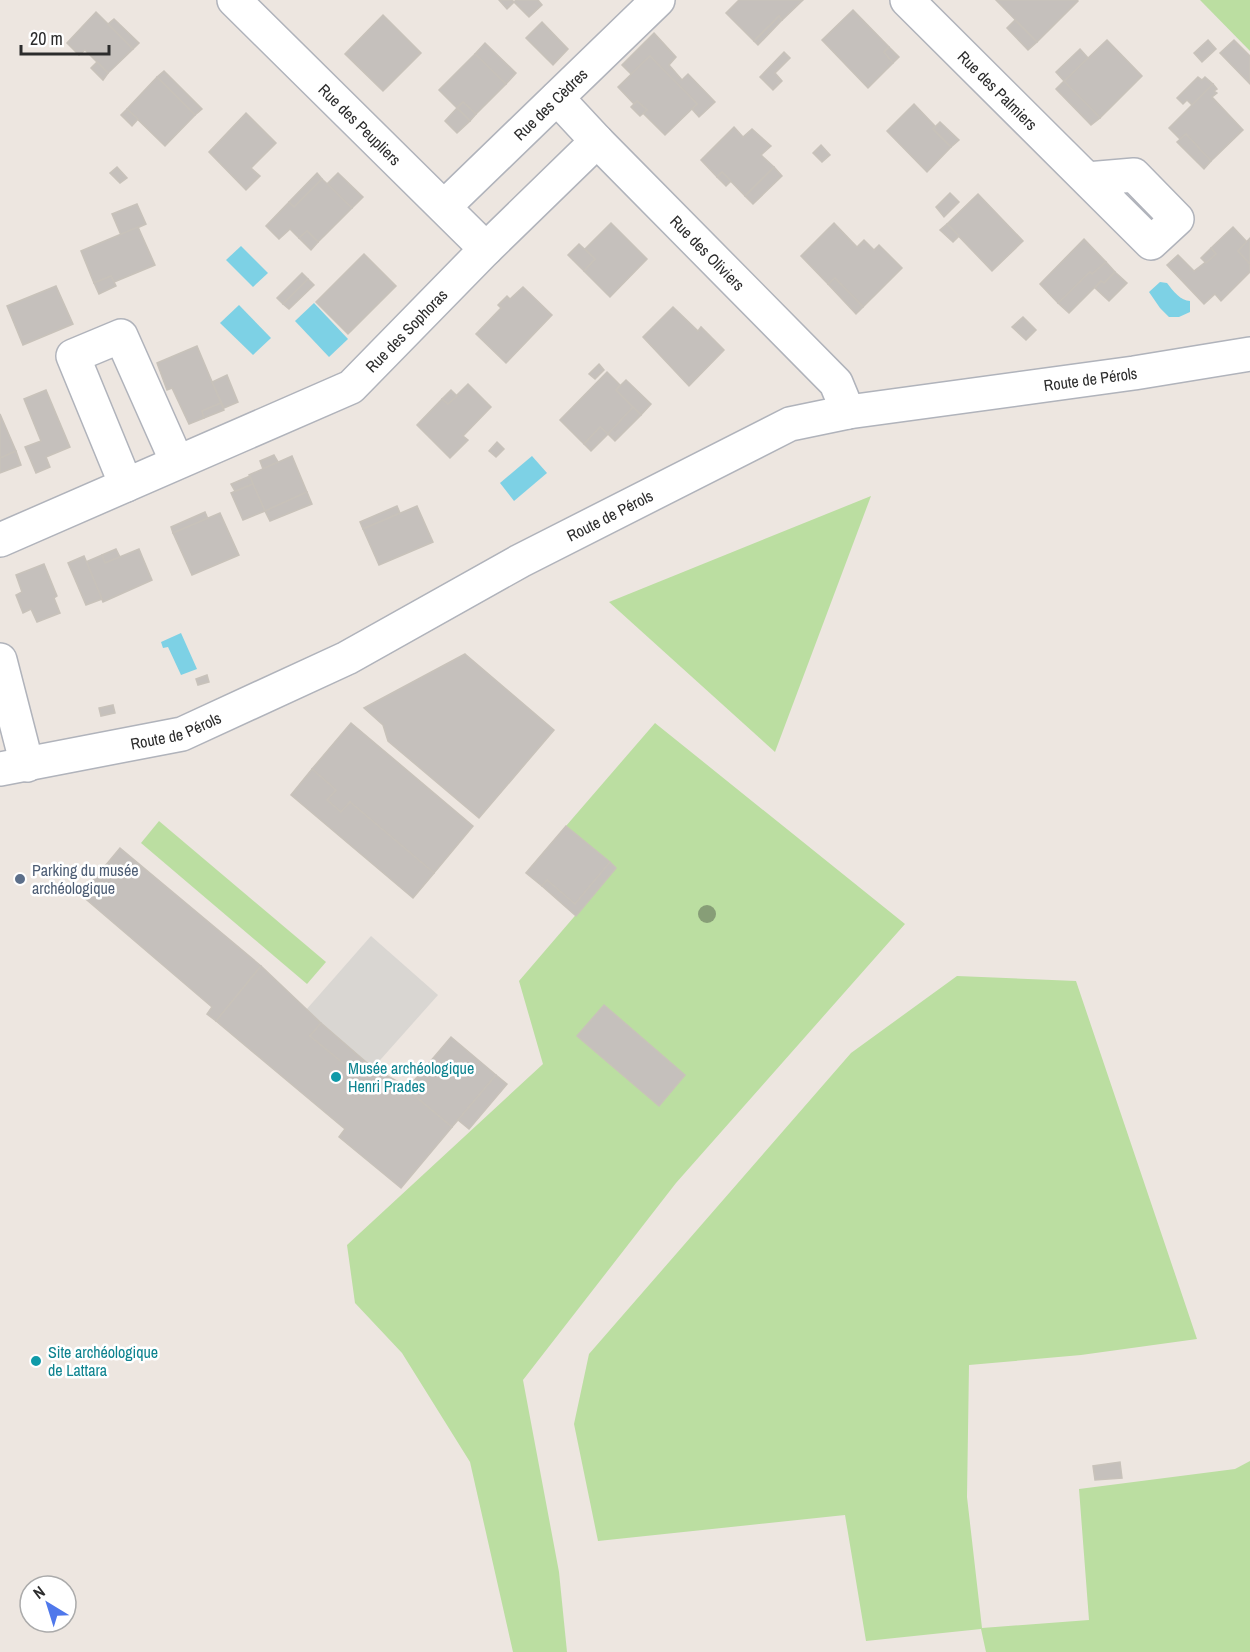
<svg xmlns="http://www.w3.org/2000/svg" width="1250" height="1652" font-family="'Archivo Narrow',sans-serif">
<rect width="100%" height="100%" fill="#ede6e0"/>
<g fill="#bbdea1">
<path d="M1200 0H1250V51Z"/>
<path d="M871 496 775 752 609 602Z"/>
<path d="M655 723 905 924 676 1183 523 1380 559 1572 567 1652H513L470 1462 402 1353 355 1303 347 1245 543 1064 519 981 616 868 566 826Z"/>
<path d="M159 821 326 962 307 984 141 843Z"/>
<path d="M957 976 1076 981 1197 1339 1081 1355 969 1365 967 1497 982 1628 1089 1620 1079 1489 1235 1469 1250 1461V1652H986L981 1629 866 1641 845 1515 598 1541 574 1424 589 1354 851 1053Z"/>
</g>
<path fill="#d9d6d2" d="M371 936 438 995 373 1068 306 1010Z"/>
<g fill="#7dd1e5">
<path d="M241 246 268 273 253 287 226 260Z"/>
<path d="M1160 282 1167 283C1173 291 1181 301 1190 301V312L1179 317H1169L1160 308 1149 292Z"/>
<path d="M314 303 348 339 329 357 295 321Z"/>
<path d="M239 305 271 338 253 355 220 323Z"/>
<path d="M532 456 547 473 514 501 500 483Z"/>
<path d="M181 633 197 669 181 675 168 647 163 648 161 642Z"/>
</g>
<g fill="#c5c0bc" stroke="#c8c2ba" stroke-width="1.5">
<path d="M499 0H512L514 2 507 9Z"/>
<path d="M516 0H538L542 5 529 17 514 2Z"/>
<path d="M739 0H803L782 20 779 16 754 41 726 13Z"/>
<path d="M996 0H1077L1078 1 1037 42Z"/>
<path d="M853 10 889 47 884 52 893 63 868 88 822 40Z"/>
<path d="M96 12 133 49 108 73 85 50 79 55 67 43Z"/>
<path d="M383 15 421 53 383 91 345 54Z"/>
<path d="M779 16 782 20 758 45 754 41Z"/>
<path d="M114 19 139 43 133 49 108 24Z"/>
<path d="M1015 20 1037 42 1028 50 1007 28Z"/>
<path d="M542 22 568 49 553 65 526 38Z"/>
<path d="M654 33 676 57 669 65 682 80 688 74 715 102 699 117 692 109 697 104 650 56 631 74 622 65Z"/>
<path d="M1107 40 1142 76 1100 118 1064 81Z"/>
<path d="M1208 40 1216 49 1202 62 1194 53Z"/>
<path d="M1234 40 1250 56V84L1220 53Z"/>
<path d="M485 43 516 73 506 84 475 54Z"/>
<path d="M889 47 899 57 893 63 884 52Z"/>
<path d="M1080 49 1088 58 1064 81 1056 72Z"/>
<path d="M784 52 790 58 775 73 782 81 773 90 760 77Z"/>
<path d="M475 54 506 84 476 114 463 102 457 108 439 90Z"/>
<path d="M650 56 697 104 665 135 643 113 647 110 637 101 634 104 618 87Z"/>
<path d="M97 62 108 73 103 80 91 68Z"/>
<path d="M164 71 202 109 195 115 157 77Z"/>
<path d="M157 77 195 115 165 146 127 109Z"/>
<path d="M1198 77 1202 80 1205 77 1213 84 1192 105 1187 100 1183 104 1177 98Z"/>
<path d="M1064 81 1100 118 1091 125 1056 89Z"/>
<path d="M1213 84 1217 89 1214 91 1217 93 1212 97 1243 130 1211 161 1186 134 1180 139 1169 128Z"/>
<path d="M637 101 647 110 640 116 631 107Z"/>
<path d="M463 102 476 114 470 121 457 108Z"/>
<path d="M914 104 936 127 933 129 951 147 927 172 887 131Z"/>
<path d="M457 108 470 121 457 133 445 121Z"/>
<path d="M127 109 138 119 132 126 121 115Z"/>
<path d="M246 113 276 143 251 168 260 176 246 190 209 152Z"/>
<path d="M940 122 959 140 951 147 933 129Z"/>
<path d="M734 127 743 137 752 129 771 146 761 155 774 167 745 196 722 172 717 177 701 160Z"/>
<path d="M1186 134 1211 161 1204 169 1177 142Z"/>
<path d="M821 145 830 155 822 162 813 153Z"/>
<path d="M117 167 127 178 120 183 110 173Z"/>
<path d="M774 167 782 176 753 204 745 196Z"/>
<path d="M722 172 731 181 726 186 717 177Z"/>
<path d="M317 173 322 179 294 207 289 202Z"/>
<path d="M338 173 363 197 352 208 327 184Z"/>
<path d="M322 179 352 208 318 242 307 231 299 238 290 229 279 239 266 226 289 202 294 207Z"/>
<path d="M950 193 959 202 944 217 936 207Z"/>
<path d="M978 194 1023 241 992 271 947 224Z"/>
<path d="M137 204 146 224 121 235 112 214Z"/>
<path d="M611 223 647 259 610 297 584 271 595 259 585 249Z"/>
<path d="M834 223 857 247 864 240 874 250 879 245 902 268 863 307 835 278 828 284 801 256Z"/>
<path d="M947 224 959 236 953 242 940 230Z"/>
<path d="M138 227 155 265 114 282 111 276 94 283 81 251Z"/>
<path d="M1233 227 1247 242 1238 251 1250 264V272L1221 301 1215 294 1204 304 1167 265 1178 255 1194 271 1216 254 1211 248Z"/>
<path d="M307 231 318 242 311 250 299 238Z"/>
<path d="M1250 238V264L1238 251Z"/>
<path d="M1084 239 1106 262 1092 274 1090 272 1058 303 1040 284Z"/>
<path d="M579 244 595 259 584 271 568 255Z"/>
<path d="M1211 248 1216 254 1206 263 1201 258Z"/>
<path d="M364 254 396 286 348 334 316 302Z"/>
<path d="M1106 262 1115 272 1104 283 1101 281 1069 313 1058 303 1090 272 1092 274Z"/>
<path d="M1115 272 1127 283 1109 301 1095 288 1101 281 1104 283Z"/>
<path d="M302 273 308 279 283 304 277 298Z"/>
<path d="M111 276 116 286 99 294 94 283Z"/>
<path d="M835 278 863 307 856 314 828 284Z"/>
<path d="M308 279 314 285 289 309 283 304Z"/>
<path d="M56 286 73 324 23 345 7 306Z"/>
<path d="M523 287 552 315 506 363 476 334 501 308 498 305 507 296 510 299Z"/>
<path d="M673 307 698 331 701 327 724 350 689 386 643 337Z"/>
<path d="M1023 317 1036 330 1026 340 1012 327Z"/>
<path d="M197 346 221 403 202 411 204 418 189 424 172 388 167 390 157 363Z"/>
<path d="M599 364 604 370 595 379 589 374Z"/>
<path d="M607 372 620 385 616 390 633 407 608 434 600 427 584 444 560 420Z"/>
<path d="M227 375 238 402 224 408 212 382Z"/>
<path d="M626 380 651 404 641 415 616 390Z"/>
<path d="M468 384 491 407 463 436 468 440 450 458 417 425 442 399 448 404Z"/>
<path d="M46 390 70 447 46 457 50 467 36 473 25 447 41 441 24 399Z"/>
<path d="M451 390 457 396 448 404 442 399Z"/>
<path d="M221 403 224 410 204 418 202 411Z"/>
<path d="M633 407 641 415 615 441 608 434Z"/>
<path d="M0 414 16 451 0 458Z"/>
<path d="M600 427 608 434 591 451 584 444Z"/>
<path d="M497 442 504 449 496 457 489 451Z"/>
<path d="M16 451 21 465 0 473V458Z"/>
<path d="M274 455 278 462 263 469 260 461Z"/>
<path d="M292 456 307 492 265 511 249 475Z"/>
<path d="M250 476 253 484 235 491 231 484Z"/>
<path d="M253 484 265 511 243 520 231 493Z"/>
<path d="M307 492 312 504 270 521 265 511Z"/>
<path d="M397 506 400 513 363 529 360 522Z"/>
<path d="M417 506 433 542 379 565 363 529Z"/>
<path d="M205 512 208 519 173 533 171 527Z"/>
<path d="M220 513 239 555 192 575 173 533Z"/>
<path d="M116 549 120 557 105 563 102 555Z"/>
<path d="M139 549 152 580 103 602 86 562 102 555 105 563Z"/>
<path d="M84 556 102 599 86 605 68 563Z"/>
<path d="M44 564 57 596 54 598 60 613 37 622 31 609 23 613 16 595 22 592 16 575Z"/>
<path d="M465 654 554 730 479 818 388 741 383 725 364 708Z"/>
<path d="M207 675 209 682 198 685 196 679Z"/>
<path d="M113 705 115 713 101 716 99 708Z"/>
<path d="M351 723 473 826 434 873 350 802 341 812 327 800 336 790 312 769Z"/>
<path d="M312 769 336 790 327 800 341 812 350 802 434 873 413 898 291 795Z"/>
<path d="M566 826 610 862 575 904 547 880 542 886 526 873Z"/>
<path d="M120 848 261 966 216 1021 207 1014 212 1007 81 895Z"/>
<path d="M610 862 616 868 576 916 542 886 547 880 575 904Z"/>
<path d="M261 966 321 1023 310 1036 348 1067 351 1063 363 1073 373 1068 397 1081 452 1127 401 1188 339 1137 345 1129 216 1021Z"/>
<path d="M604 1005 685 1075 659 1106 577 1036Z"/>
<path d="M321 1023 373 1068 363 1073 351 1063 348 1067 310 1036Z"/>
<path d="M451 1037 496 1075 452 1127 407 1089Z"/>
<path d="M496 1075 507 1084 469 1129 458 1120Z"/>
<path d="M1120 1462 1122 1478 1095 1480 1093 1466Z"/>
</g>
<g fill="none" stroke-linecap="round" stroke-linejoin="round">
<g stroke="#b0b3bb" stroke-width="36">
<g id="minor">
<path id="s1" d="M234 0 486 249"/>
<path id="s2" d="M907 0 1151 243 1177 219 1134 175 1087 179"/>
<path id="s3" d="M557 98 597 141 836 383 848 412"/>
<path id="s4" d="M444 207 658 0"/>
<path d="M126 485 73 356 121 336 177 462"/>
<path id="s5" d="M0 540 351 387 486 249 597 141"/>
<path d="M0 660 27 765"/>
<path id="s6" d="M0 769 182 734 347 658 520 561 790 424 848 412 1134 373 1250 354"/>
</g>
</g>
<use href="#minor" stroke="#fff" stroke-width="33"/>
</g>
<circle fill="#879e77" cx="707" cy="914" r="9"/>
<circle fill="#5c6f8a" stroke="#fff" stroke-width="2" cx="20" cy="879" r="6"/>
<g fill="#0f9aa8" stroke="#fff" stroke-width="2">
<circle cx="336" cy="1077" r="6"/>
<circle cx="36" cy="1361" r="6"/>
</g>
<g text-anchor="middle" stroke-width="5" stroke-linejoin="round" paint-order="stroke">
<g font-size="16" fill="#2c2c2c" stroke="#fff">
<text dy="6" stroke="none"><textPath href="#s2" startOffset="128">Rue des Palmiers</textPath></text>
<text dy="6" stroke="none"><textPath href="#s4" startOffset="148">Rue des Cèdres</textPath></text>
<text dy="6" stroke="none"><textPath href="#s1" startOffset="177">Rue des Peupliers</textPath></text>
<text dy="6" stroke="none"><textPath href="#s3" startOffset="216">Rue des Oliviers</textPath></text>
<text dy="6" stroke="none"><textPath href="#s5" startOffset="462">Rue des Sophoras</textPath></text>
<text dy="6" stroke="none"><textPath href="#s6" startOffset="1172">Route de Pérols</textPath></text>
<text dy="6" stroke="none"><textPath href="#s6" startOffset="666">Route de Pérols</textPath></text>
<text dy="6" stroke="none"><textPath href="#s6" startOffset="180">Route de Pérols</textPath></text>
</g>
<g font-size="16" fill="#4e5e75" stroke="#fff" text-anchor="start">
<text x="32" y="876">Parking du musée<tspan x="32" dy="18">archéologique</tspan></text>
</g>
<g font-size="16" fill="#0d838f" stroke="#fff" text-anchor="start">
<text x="348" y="1074">Musée archéologique<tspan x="348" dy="18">Henri Prades</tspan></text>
<text x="48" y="1358">Site archéologique<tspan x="48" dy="18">de Lattara</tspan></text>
</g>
</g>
<g transform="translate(48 1604) rotate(322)"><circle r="28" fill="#ffffff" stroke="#ababab" stroke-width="1.5"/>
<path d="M0-4.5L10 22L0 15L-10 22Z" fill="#4f78eb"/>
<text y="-9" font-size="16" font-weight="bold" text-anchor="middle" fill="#2c2c2c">N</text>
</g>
<path d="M21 45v9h88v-9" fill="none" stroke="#2c2c2c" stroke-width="3"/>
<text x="30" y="45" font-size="18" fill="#2c2c2c" stroke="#ffffff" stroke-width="4.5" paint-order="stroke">20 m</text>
</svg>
